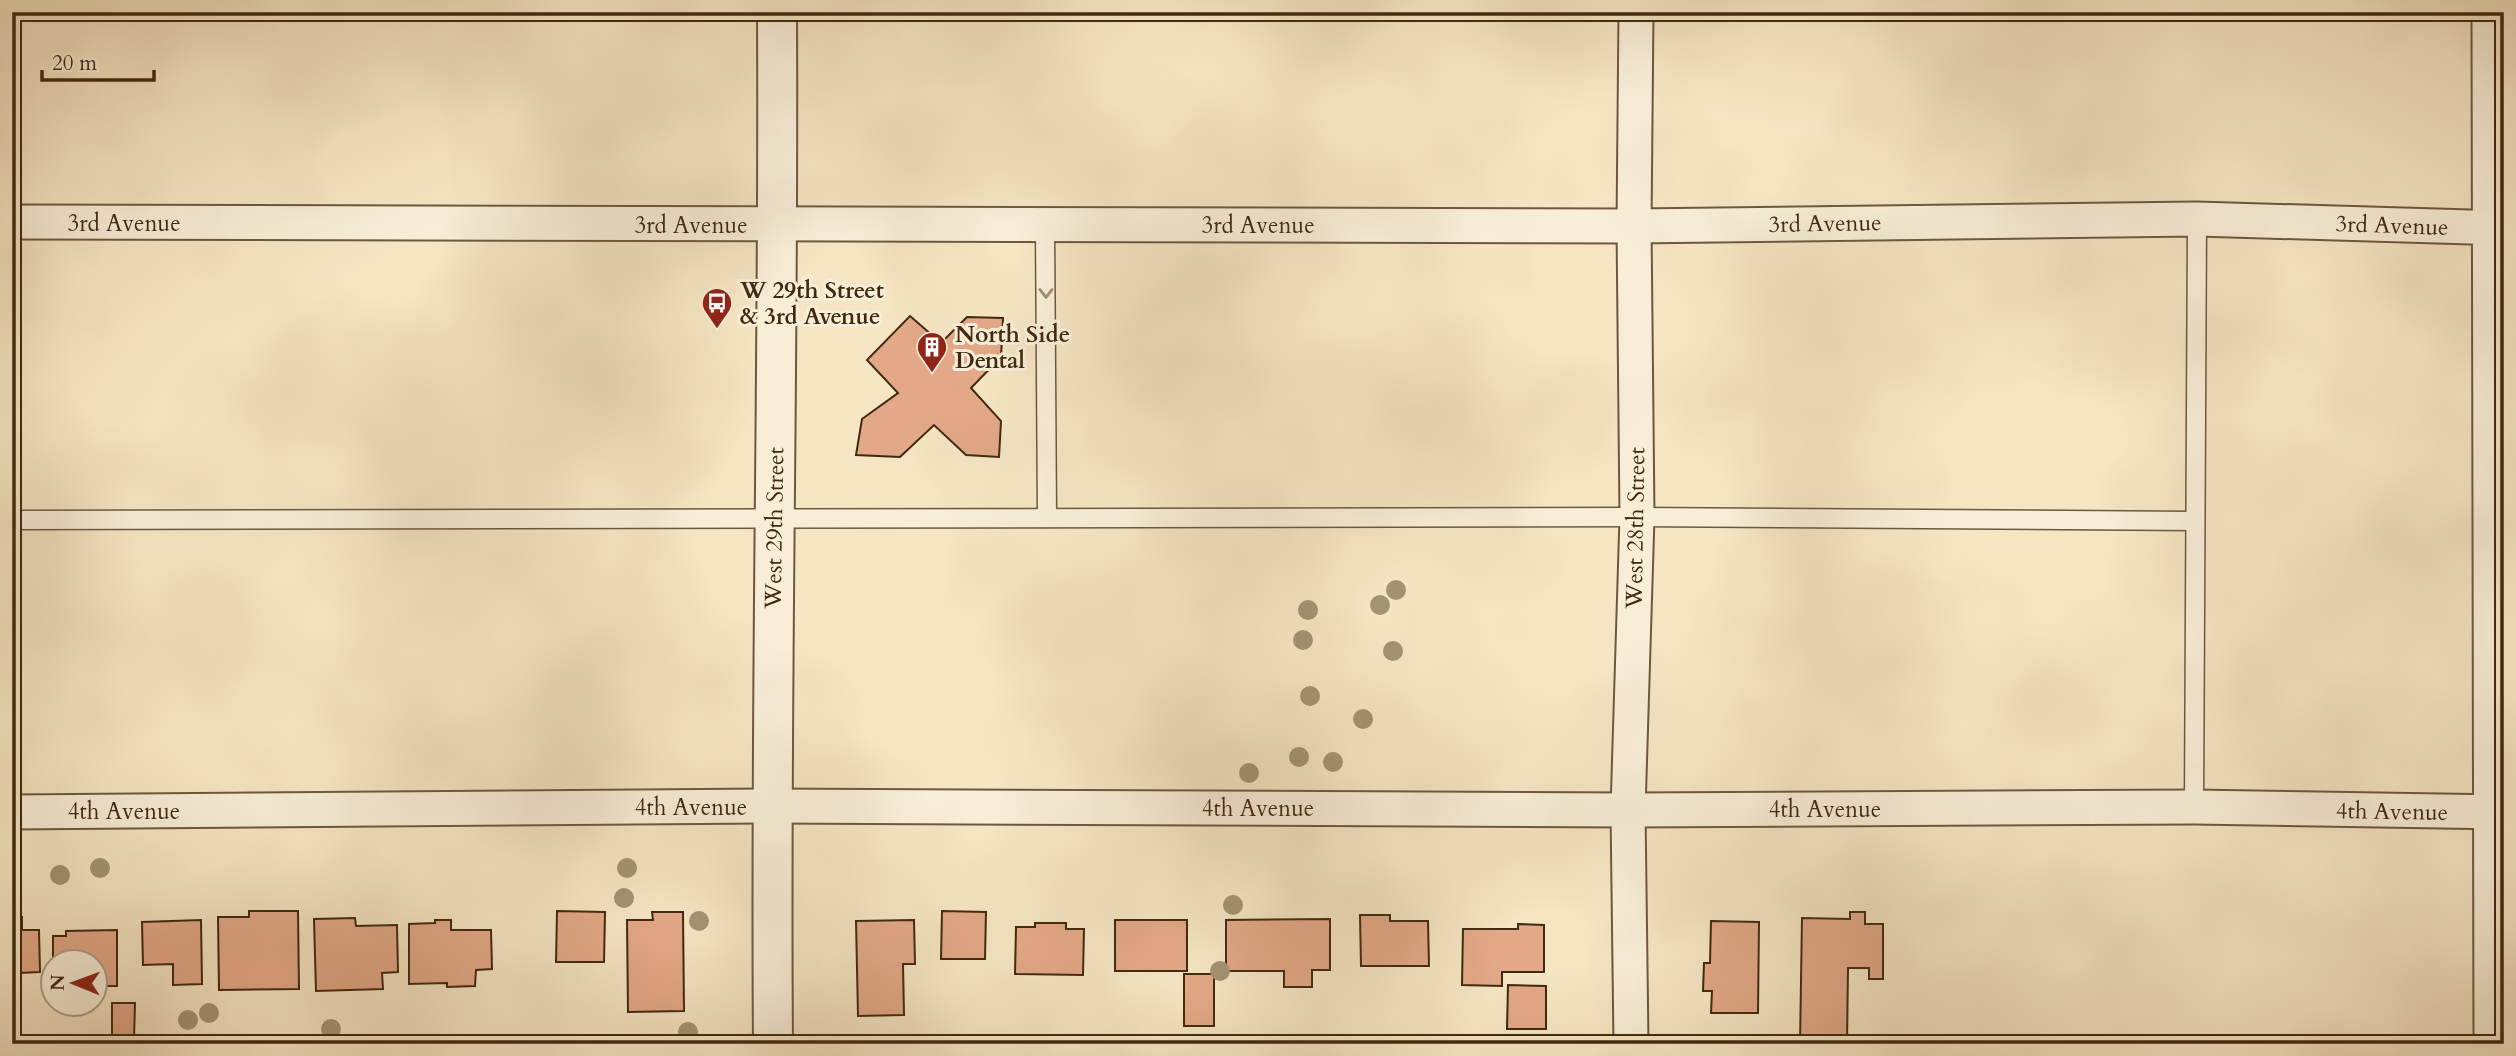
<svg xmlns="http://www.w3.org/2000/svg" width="2516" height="1056" font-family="Cardo,serif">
<rect width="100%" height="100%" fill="#f5e5c3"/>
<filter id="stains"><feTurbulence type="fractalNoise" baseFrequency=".00286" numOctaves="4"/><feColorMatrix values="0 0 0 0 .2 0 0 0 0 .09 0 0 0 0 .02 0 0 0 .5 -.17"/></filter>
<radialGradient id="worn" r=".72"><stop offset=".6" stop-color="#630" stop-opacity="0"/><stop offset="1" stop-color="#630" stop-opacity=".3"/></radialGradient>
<g fill="#e2a887" stroke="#412910" stroke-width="2">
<path d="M910 316 941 343 967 317 1003 318 1001 357 971 388 1001 421 999 457 966 455 934 425 900 457 856 455 862 419 898 393 867 360Z"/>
<path d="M249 911H298L299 989 219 990 218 917H249Z"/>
<path d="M557 911 605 912 604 962H556Z"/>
<path d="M942 911 986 912 985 959H941Z"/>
<path d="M652 912H683L684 1011 628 1012 627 920H653Z"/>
<path d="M1850 912H1865V924H1883V979H1869V968H1848L1847 1044H1800L1802 918 1850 919Z"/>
<path d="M1360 915H1390V921H1428L1429 966H1361Z"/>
<path d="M12 917H22V930H39L40 972 19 973V985H12Z"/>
<path d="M355 918 356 926 397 925 398 972 382 973 383 989 316 991 314 919Z"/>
<path d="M1330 919V970H1312V987H1284V971H1226V920Z"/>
<path d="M201 920 202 984 173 985V964L143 965 142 922Z"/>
<path d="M435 920H451V930H491L492 969 476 970 475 986 447 987V983L409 984V924L435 923Z"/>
<path d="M914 920 915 964H903L904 1015 858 1016 856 921Z"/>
<rect x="1115" y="920" width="72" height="51"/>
<path d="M1711 921 1759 922 1758 1013H1711L1712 991H1703L1704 963H1710Z"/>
<path d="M1035 923H1066V929H1084L1083 975 1015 974 1016 927H1035Z"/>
<path d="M1518 924 1544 925V972H1502V986L1462 985 1463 929H1518Z"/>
<path d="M117 930V986H95V1005H54L53 1004H94V962H53V936H66V931Z"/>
<rect x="1184" y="974" width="30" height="52"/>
<path d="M1508 985 1546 986V1029H1507Z"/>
<path d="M112 1003H135L134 1040H112Z"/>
</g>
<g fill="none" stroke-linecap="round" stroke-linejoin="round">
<g stroke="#6e583d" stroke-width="21">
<g id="service">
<path d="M1045 225 1047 517"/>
<path d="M12 520 1637 517 2194 521"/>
<path d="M2194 807 2197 219"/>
</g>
</g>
<g stroke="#6e583d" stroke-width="37">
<g id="minor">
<path d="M2489 12 2491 1044"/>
<path d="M12 222 1634 226 2197 219 2504 228"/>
<path d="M12 812 771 806 1628 810 2194 807 2504 812"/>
<path d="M1631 1044 1628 810 1637 517 1634 226 1636 12"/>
</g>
</g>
<g stroke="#6e583d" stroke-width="42">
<path id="tertiary" d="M773 1044C770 700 779 356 777 12"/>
</g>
<use href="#service" stroke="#f8eed8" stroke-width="18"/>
<use href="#minor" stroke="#f8eed8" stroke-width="33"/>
<use href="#tertiary" stroke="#f8eed8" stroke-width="38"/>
</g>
<g fill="#a29373">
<circle cx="1396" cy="590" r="10"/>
<circle cx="1380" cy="605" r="10"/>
<circle cx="1308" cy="610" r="10"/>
<circle cx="1303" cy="640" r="10"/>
<circle cx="1393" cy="651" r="10"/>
<circle cx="1310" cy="696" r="10"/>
<circle cx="1363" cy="719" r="10"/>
<circle cx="1299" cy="757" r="10"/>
<circle cx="1333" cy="762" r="10"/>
<circle cx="1249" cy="773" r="10"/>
<circle cx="100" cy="868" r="10"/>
<circle cx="627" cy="868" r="10"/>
<circle cx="60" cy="875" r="10"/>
<circle cx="624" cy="898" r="10"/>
<circle cx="1233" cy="905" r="10"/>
<circle cx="699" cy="921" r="10"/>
<circle cx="1220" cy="971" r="10"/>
<circle cx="209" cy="1013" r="10"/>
<circle cx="188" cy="1020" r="10"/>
<circle cx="331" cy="1029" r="10"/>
<circle cx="688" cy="1032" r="10"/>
</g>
<defs><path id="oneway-chevron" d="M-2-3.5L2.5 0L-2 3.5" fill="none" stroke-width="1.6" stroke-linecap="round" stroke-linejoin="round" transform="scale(1.75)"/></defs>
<use stroke="#9c8c74" href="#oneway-chevron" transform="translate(1046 293) rotate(90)"/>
<defs>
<g id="bus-pin" transform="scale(1.575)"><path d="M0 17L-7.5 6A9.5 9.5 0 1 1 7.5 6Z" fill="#8f2418" stroke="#f8eed8"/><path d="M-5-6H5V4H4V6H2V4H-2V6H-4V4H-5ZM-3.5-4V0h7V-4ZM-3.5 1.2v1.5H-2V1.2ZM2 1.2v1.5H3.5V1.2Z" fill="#fff"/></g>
<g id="building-pin" transform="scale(1.575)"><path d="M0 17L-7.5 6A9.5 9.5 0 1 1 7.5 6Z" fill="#8f2418" stroke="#f8eed8"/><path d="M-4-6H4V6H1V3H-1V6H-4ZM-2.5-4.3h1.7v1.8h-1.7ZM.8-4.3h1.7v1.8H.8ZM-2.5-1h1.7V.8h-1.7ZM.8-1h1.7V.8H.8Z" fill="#fff"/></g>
</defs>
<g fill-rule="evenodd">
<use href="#bus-pin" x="717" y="303"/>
<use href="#building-pin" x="932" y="347"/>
</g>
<g text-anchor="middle" stroke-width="6" stroke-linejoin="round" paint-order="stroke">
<g font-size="23" fill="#412910" stroke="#f8eed8">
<text x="124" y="231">3rd Avenue</text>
<text transform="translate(1825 223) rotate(-1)" y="8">3rd Avenue</text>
<text x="691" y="233">3rd Avenue</text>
<text x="1258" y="233">3rd Avenue</text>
<text transform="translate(2392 225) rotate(2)" y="8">3rd Avenue</text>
<text transform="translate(774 528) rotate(-89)" y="8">West 29th Street</text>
<text transform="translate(1635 528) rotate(-89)" y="8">West 28th Street</text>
<text x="691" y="815">4th Avenue</text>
<text x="1258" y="816">4th Avenue</text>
<text x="1825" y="817">4th Avenue</text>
<text x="124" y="819">4th Avenue</text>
<text transform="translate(2392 811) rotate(1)" y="8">4th Avenue</text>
</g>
<g font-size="23" font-weight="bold" fill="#412910" stroke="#f8eed8" text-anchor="start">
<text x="740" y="298">W 29th Street<tspan x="740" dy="26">&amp; 3rd Avenue</tspan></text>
<text x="955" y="342">North Side<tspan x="955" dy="26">Dental</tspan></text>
</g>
</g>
<rect width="2516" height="1056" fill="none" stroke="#f5e5c3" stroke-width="42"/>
<rect x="14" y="14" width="2488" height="1028" fill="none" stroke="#412910" stroke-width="3.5"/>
<rect x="21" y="21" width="2474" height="1014" fill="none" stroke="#412910" stroke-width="2"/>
<g transform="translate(74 983) rotate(271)"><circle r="33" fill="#f8eed8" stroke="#af9f88" stroke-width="2"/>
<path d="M0-5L12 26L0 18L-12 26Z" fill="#8f2418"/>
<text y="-10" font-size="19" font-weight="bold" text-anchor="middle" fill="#412910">N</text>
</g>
<path d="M42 70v10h112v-10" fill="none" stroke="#412910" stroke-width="3.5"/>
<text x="52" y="70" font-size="21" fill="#412910" stroke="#f8eed8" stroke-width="5" paint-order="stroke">20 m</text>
<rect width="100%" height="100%" filter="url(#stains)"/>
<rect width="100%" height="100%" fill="url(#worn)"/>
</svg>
